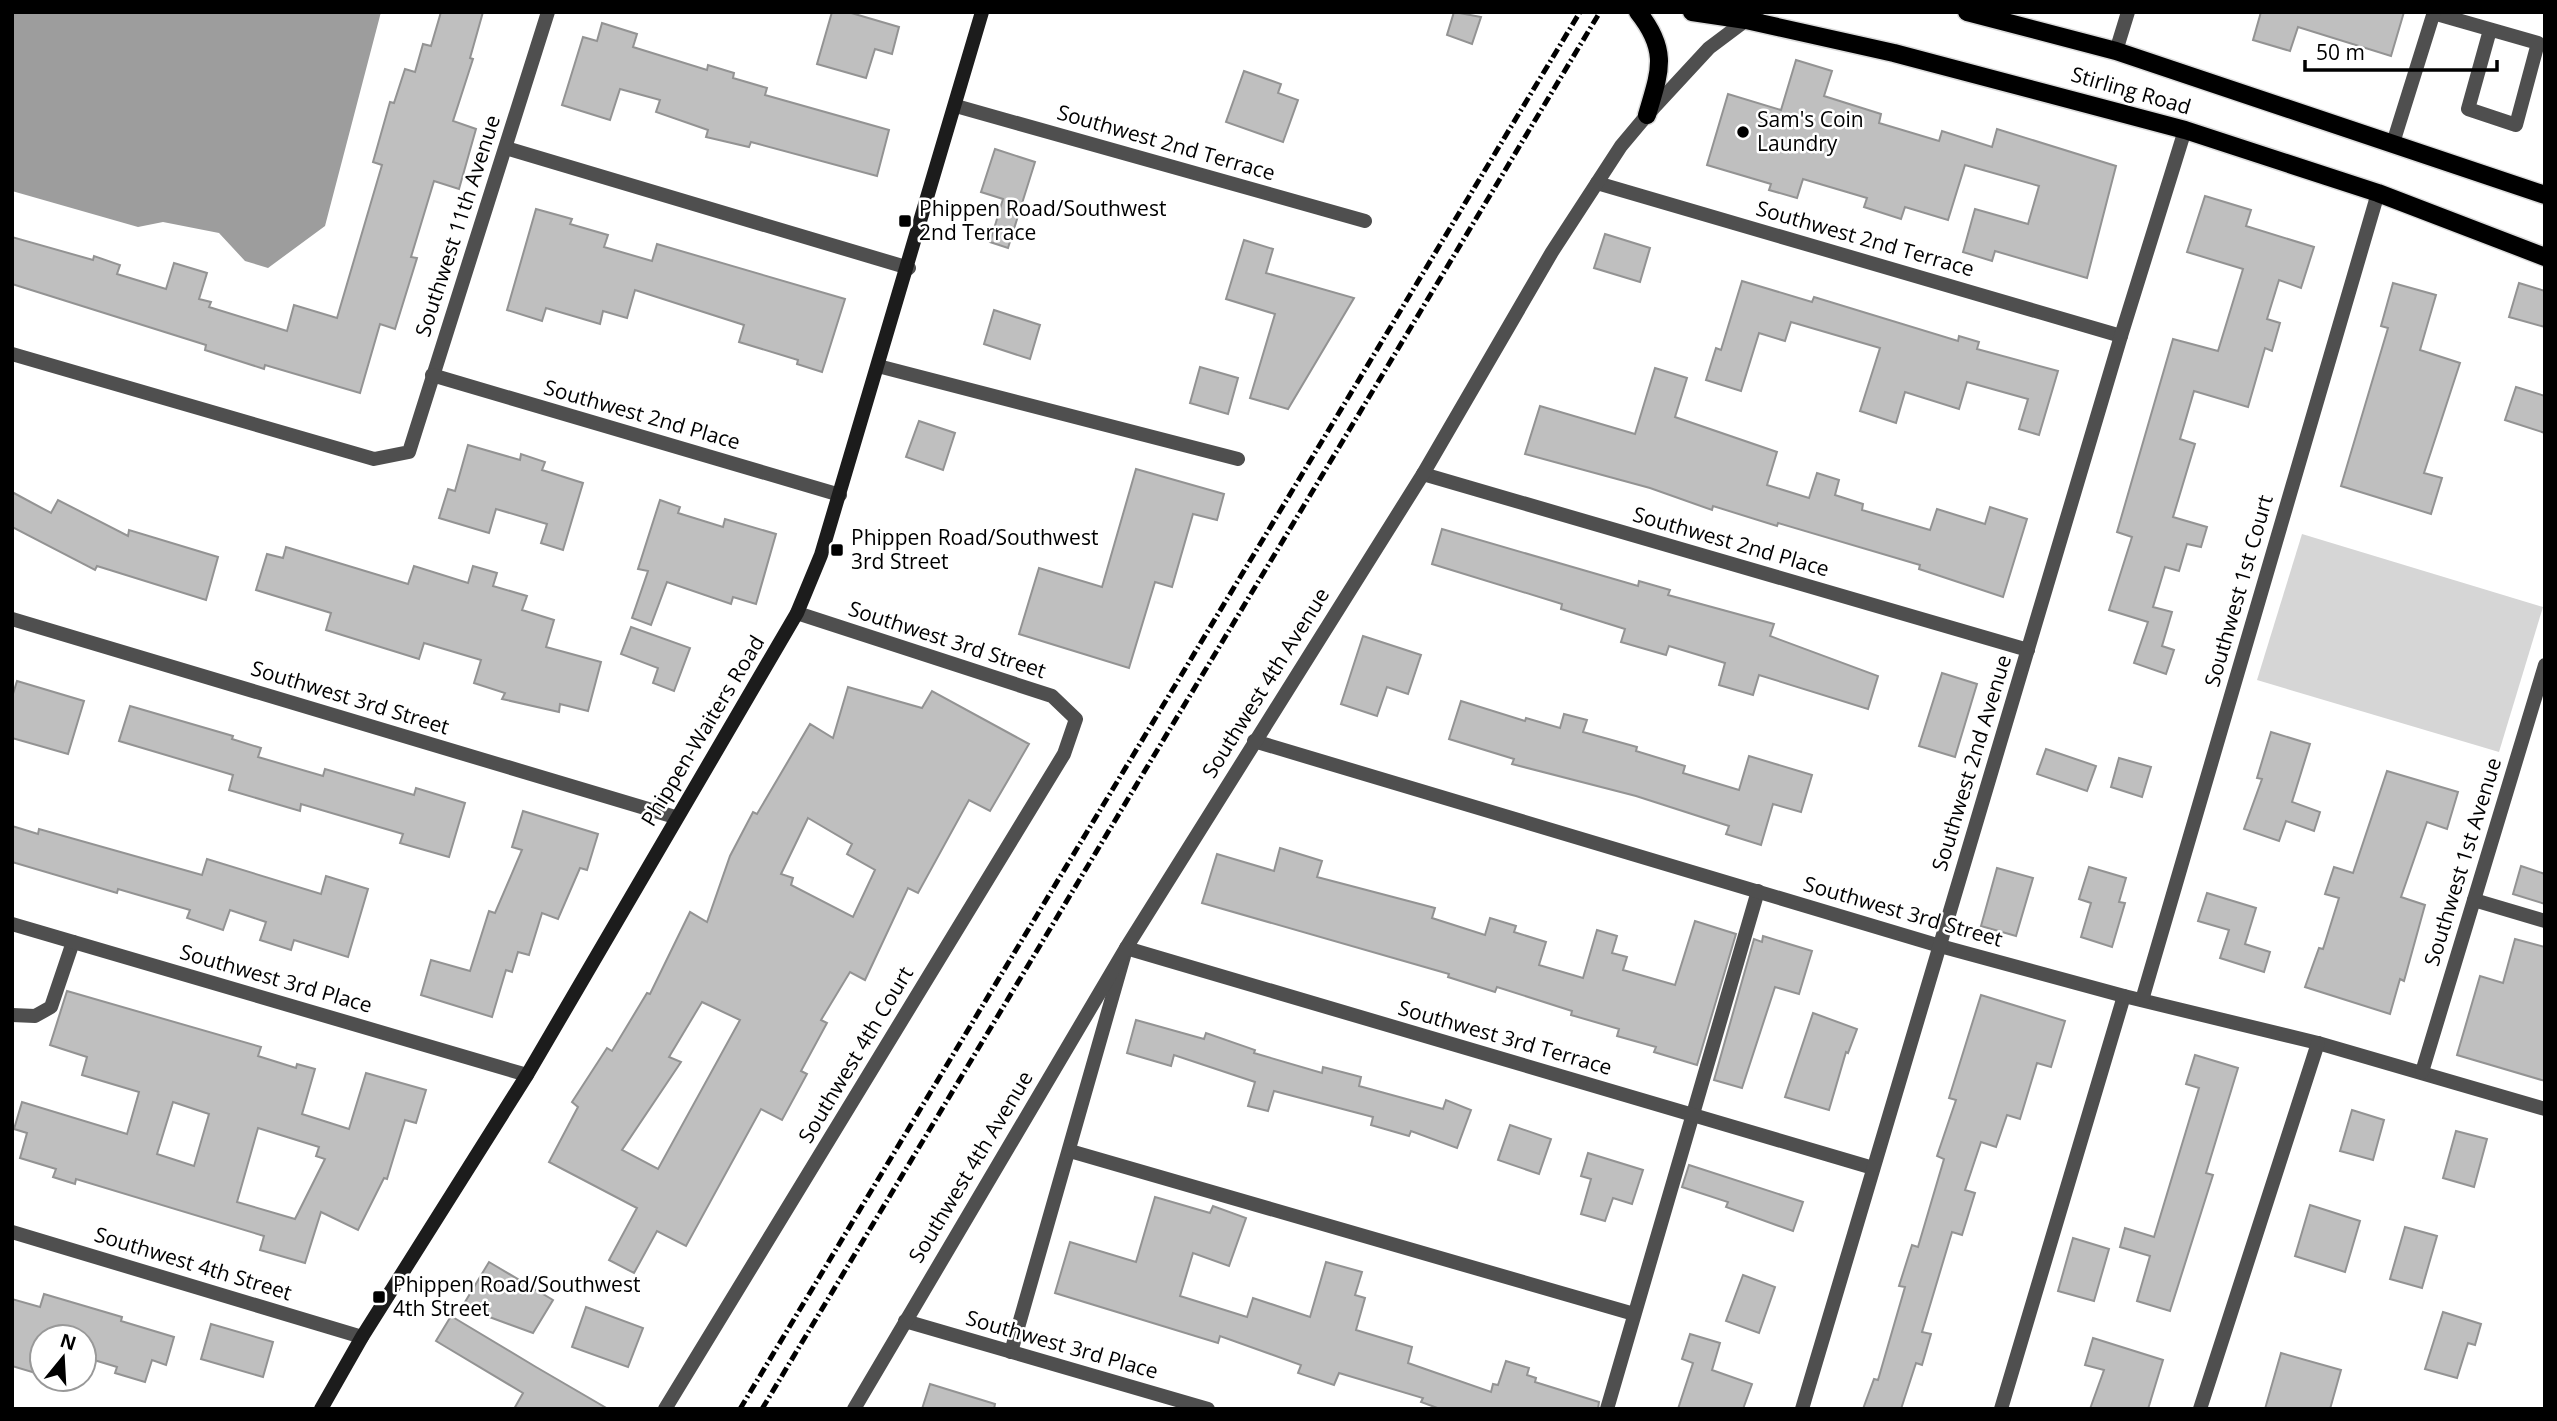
<svg xmlns="http://www.w3.org/2000/svg" width="2557" height="1421" font-family="'Open Sans',sans-serif">
<rect width="100%" height="100%" fill="#fff"/>
<path fill="#d6d6d6" d="M2302 534 2543 607 2499 752 2257 680Z"/>
<path fill="#9d9d9d" d="M12 12H381L325 226 268 268 245 261 219 233 163 222 138 227 12 191Z"/>
<g fill="#bfbfbf" stroke="#939393" stroke-width="2" fill-rule="evenodd">
<path d="M441 12H483L470 58 473 59 453 121 476 129 459 189 434 181 411 257 417 258 395 329 380 324 360 393 265 365 264 369 205 350 206 345 12 284V237L93 260 94 256 120 265 117 274 166 289 174 263 207 273 199 299 211 302 209 307 287 331 294 305 337 318 382 165 373 162 390 102 394 103 405 69 415 72 423 44 431 46Z"/>
<path d="M832 12H848L899 27 892 54 875 49 866 78 817 64Z"/>
<path d="M1454 12 1481 17 1472 44 1447 35Z"/>
<path d="M2261 12H2404L2391 56 2298 27 2290 51 2253 40Z"/>
<path d="M602 23 637 34 633 47 707 70 708 65 734 73 733 78 767 88 765 95 889 130 877 176 751 142 749 147 706 137 708 130 656 112 660 100 620 89 610 120 562 105 583 37 597 41Z"/>
<path d="M1796 60 1832 71 1824 96 1881 114 1879 123 1939 141 1942 131 1992 147 1997 129 2116 166 2087 278 1995 251 1992 261 1963 252 1975 209 2028 224 2039 186 1965 165 1948 220 1905 207 1901 219 1864 207 1867 198 1803 179 1797 198 1769 190 1771 184 1707 165 1728 94 1781 110Z"/>
<path d="M1244 71 1281 84 1278 93 1298 100 1283 142 1226 122Z"/>
<path d="M995 149 1035 162 1008 248 990 242 1003 199 981 192Z"/>
<path d="M2205 196 2251 210 2246 226 2314 247 2301 288 2279 280 2267 319 2280 323 2272 351 2265 348 2248 407 2194 391 2180 439 2195 444 2173 517 2207 527 2201 547 2187 544 2179 571 2165 567 2153 607 2172 612 2162 646 2174 650 2166 674 2134 663 2148 622 2109 610 2132 537 2117 532 2173 339 2218 351 2243 269 2187 252Z"/>
<path d="M536 209 572 219 570 224 608 235 604 247 652 261 657 244 845 299 822 372 797 364 798 360 739 342 744 325 635 290 627 318 603 311 600 324 546 308 542 321 507 310Z"/>
<path d="M1605 234 1650 248 1640 282 1594 268Z"/>
<path d="M1244 240 1273 249 1266 273 1354 298 1288 409 1250 398 1275 314 1226 299Z"/>
<path d="M1742 281 1812 302 1814 297 1958 341 1959 336 1979 342 1977 349 2058 371 2039 435 2019 429 2028 399 1967 382 1959 409 1905 392 1896 423 1860 411 1880 348 1791 322 1785 341 1759 333 1741 391 1706 380 1716 348 1721 350Z"/>
<path d="M2393 283 2436 295 2420 350 2460 363 2424 473 2442 478 2431 514 2341 486 2388 328 2381 326Z"/>
<path d="M2519 283 2545 291V327L2509 317Z"/>
<path d="M994 310 1040 325 1030 359 984 344Z"/>
<path d="M1200 367 1238 378 1228 414 1190 403Z"/>
<path d="M1655 368 1687 378 1675 417 1777 452 1767 485 1809 498 1817 473 1839 480 1835 495 1863 504 1862 510 1930 530 1937 509 1985 524 1990 507 2027 519 2003 597 1919 569 1920 565 1778 523 1777 526 1713 506 1712 510 1650 488 1525 454 1540 406 1635 434Z"/>
<path d="M2516 387 2545 396V433L2505 420Z"/>
<path d="M919 421 955 433 943 470 906 457Z"/>
<path d="M468 445 520 460 521 454 545 462 542 470 583 483 563 550 541 543 547 524 496 509 489 533 439 518 448 489 455 491Z"/>
<path d="M1136 469 1224 494 1217 520 1193 514 1172 587 1155 582 1129 668 1019 634 1039 568 1102 587Z"/>
<path d="M12 492 51 513 58 500 128 536 129 530 218 557 206 600 97 566 95 570 12 527Z"/>
<path d="M660 500 680 507 678 513 723 527 725 519 776 534 756 604 733 597 731 604 667 582 651 625 632 618 648 571 638 569Z"/>
<path d="M1442 529 1638 586 1639 581 1670 590 1668 595 1774 624 1770 636 1878 676 1868 709 1759 675 1753 695 1719 685 1725 663 1669 646 1666 655 1621 642 1625 629 1561 609 1562 604 1432 564Z"/>
<path d="M286 547 408 584 414 566 468 583 473 566 497 573 493 586 527 596 522 610 554 620 546 647 601 662 588 711 560 704 559 712 502 699 505 693 474 683 481 660 424 643 419 659 326 630 331 613 256 590 267 554 283 558Z"/>
<path d="M631 627 690 648 674 691 653 683 658 668 621 654Z"/>
<path d="M1363 636 1421 655 1408 694 1387 687 1377 716 1341 704Z"/>
<path d="M1942 673 1977 684 1955 757 1919 746Z"/>
<path d="M17 681 84 701 68 754 12 738V697Z"/>
<path d="M848 687 922 708 932 691 1029 744 990 811 969 800 918 893 908 888 865 980 850 972 821 1020 827 1023 801 1071 807 1074 782 1120 761 1109 686 1246 657 1231 634 1273 609 1260 637 1208 549 1162 578 1107 572 1102 607 1048 612 1051 647 993 650 994 690 912 707 922 730 856 753 812 757 814 810 724 833 738ZM808 818 852 844 847 854 875 870 853 917 791 885 793 878 781 874ZM702 1002 740 1020 658 1169 622 1150 681 1062 669 1057Z"/>
<path d="M1461 701 1525 721 1526 718 1560 728 1564 714 1587 720 1583 732 1637 747 1636 751 1685 766 1683 773 1739 790 1749 756 1812 775 1801 812 1773 804 1761 845 1726 834 1729 826 1636 796 1512 764 1514 759 1449 739Z"/>
<path d="M130 706 233 736 232 739 261 748 258 757 323 776 325 769 414 795 416 788 465 803 449 857 400 843 403 834 301 804 300 811 229 790 233 775 119 741Z"/>
<path d="M2271 732 2310 744 2292 802 2320 812 2314 831 2286 821 2279 841 2244 829 2262 779 2257 778Z"/>
<path d="M2046 749 2096 766 2087 791 2037 774Z"/>
<path d="M2119 758 2151 767 2142 797 2111 787Z"/>
<path d="M2387 771 2458 792 2447 829 2427 822 2401 897 2425 905 2404 981 2400 979 2390 1014 2305 987 2319 948 2323 949 2339 898 2325 894 2334 867 2353 873Z"/>
<path d="M523 811 598 834 587 870 580 868 558 919 542 913 529 955 518 952 512 972 506 970 492 1017 421 995 431 960 470 971 489 911 495 913 522 850 512 847Z"/>
<path d="M12 826 38 834 39 829 202 875 207 859 321 894 326 876 368 889 348 957 294 940 291 950 260 940 266 922 230 910 223 930 187 918 190 910 118 889 117 893 12 862Z"/>
<path d="M1280 848 1322 861 1317 877 1435 908 1432 918 1485 935 1490 918 1516 926 1514 932 1546 942 1539 965 1583 978 1597 930 1617 936 1612 953 1627 957 1623 970 1675 985 1695 921 1736 934 1697 1065 1654 1052 1656 1047 1617 1036 1619 1029 1571 1015 1572 1011 1497 987 1495 992 1448 977 1449 974 1202 903 1217 854 1274 871Z"/>
<path d="M2521 866 2545 874V904L2513 894Z"/>
<path d="M2089 867 2126 878 2119 902 2125 903 2112 947 2081 937 2091 903 2079 899Z"/>
<path d="M1997 868 2033 878 2016 936 1981 926Z"/>
<path d="M2207 893 2256 908 2245 944 2270 952 2264 972 2220 958 2229 930 2198 921Z"/>
<path d="M1763 936 1812 951 1799 994 1775 987 1742 1088 1714 1080 1754 939 1762 942Z"/>
<path d="M2515 939 2545 947V1081L2457 1055 2480 976 2503 983Z"/>
<path d="M67 991 261 1047 258 1056 296 1068 297 1064 315 1069 302 1114 349 1129 366 1073 426 1090 416 1123 405 1120 387 1179 384 1178 358 1230 321 1212 305 1263 260 1250 264 1236 76 1179 75 1184 53 1177 56 1169 20 1158 27 1133 14 1129 22 1102 127 1134 139 1092 82 1075 87 1057 50 1045ZM173 1102 209 1114 194 1166 157 1154ZM258 1128 319 1147 316 1156 325 1159 295 1219 237 1202Z"/>
<path d="M1981 995 2065 1021 2051 1067 2037 1063 2020 1119 2007 1115 1996 1147 1981 1142 1965 1190 1975 1193 1962 1235 1952 1232 1922 1332 1931 1334 1922 1365 1916 1363 1901 1409H1863L1874 1379 1878 1380 1905 1287 1899 1286 1912 1245 1918 1247 1944 1159 1937 1156 1956 1100 1949 1098Z"/>
<path d="M1813 1013 1857 1029 1848 1053 1846 1052 1829 1110 1785 1097Z"/>
<path d="M1136 1020 1204 1039 1206 1033 1255 1050 1254 1053 1322 1073 1323 1067 1361 1077 1359 1086 1443 1109 1446 1100 1471 1110 1457 1148 1411 1131 1409 1136 1371 1125 1373 1117 1274 1091 1268 1111 1248 1106 1255 1082 1174 1055 1171 1066 1127 1053Z"/>
<path d="M2195 1055 2238 1068 2206 1173 2213 1175 2170 1311 2137 1301 2150 1256 2120 1247 2125 1228 2154 1237 2199 1088 2186 1084Z"/>
<path d="M2352 1110 2384 1120 2373 1160 2340 1151Z"/>
<path d="M1510 1125 1551 1139 1539 1174 1498 1160Z"/>
<path d="M2456 1131 2487 1139 2474 1187 2443 1178Z"/>
<path d="M1588 1153 1643 1170 1632 1204 1613 1198 1605 1221 1581 1214 1591 1179 1581 1176Z"/>
<path d="M1689 1165 1803 1202 1793 1231 1726 1207 1728 1202 1682 1187Z"/>
<path d="M1155 1197 1210 1213 1213 1206 1246 1218 1229 1266 1193 1253 1180 1296 1247 1317 1253 1298 1310 1317 1326 1262 1362 1272 1355 1295 1365 1298 1356 1330 1412 1347 1408 1363 1491 1392 1493 1384 1498 1385 1506 1361 1529 1368 1527 1375 1536 1378 1535 1382 1599 1402 1598 1409H1440L1421 1402 1423 1398 1339 1373 1334 1385 1298 1373 1301 1365 1220 1336 1218 1343 1055 1293 1070 1242 1136 1262Z"/>
<path d="M2310 1205 2360 1221 2345 1272 2295 1256Z"/>
<path d="M2405 1227 2437 1236 2422 1288 2390 1279Z"/>
<path d="M2073 1238 2109 1249 2094 1301 2058 1291Z"/>
<path d="M489 1262 553 1300 533 1333 462 1307Z"/>
<path d="M1743 1275 1775 1287 1759 1333 1726 1321Z"/>
<path d="M44 1294 122 1317 121 1321 174 1337 166 1365 152 1360 145 1382 115 1373 117 1367 84 1357V1337H42V1375L12 1366V1299L40 1307Z"/>
<path d="M586 1307 643 1328 628 1367 572 1347Z"/>
<path d="M2443 1312 2481 1324 2475 1345 2468 1343 2457 1378 2425 1369Z"/>
<path d="M451 1316 536 1367 608 1409H514L523 1393 436 1341Z"/>
<path d="M211 1324 273 1342 263 1377 201 1359Z"/>
<path d="M1690 1334 1720 1343 1712 1370 1752 1384 1743 1409H1678L1693 1363 1682 1359Z"/>
<path d="M2093 1338 2163 1360 2148 1409H2090L2104 1370 2085 1365Z"/>
<path d="M2281 1353 2341 1370 2330 1409H2265Z"/>
<path d="M930 1384 995 1404 994 1409H922Z"/>
</g>
<g fill="none" stroke-linecap="round" stroke-linejoin="round">
<g stroke="#dbdbdb" stroke-width="21">
<g id="primary">
<path d="M1638 12C1669 51 1660 71 1647 115"/>
<path d="M1692 12 1746 20 1894 53 2185 130 2378 193 2545 257"/>
<path d="M1967 12 2116 51 2545 195"/>
</g>
</g>
<g stroke="#4f4f4f" stroke-width="14">
<path d="M2433 13 2538 43 2516 125 2468 109 2490 30"/>
<path d="M2474 900 2545 921"/>
<path d="M12 1015 35 1016 51 1007 73 942"/>
<path d="M1070 1151 1634 1314"/>
<path d="M1011 1352 1124 956"/>
<path d="M1607 1409 1758 891"/>
<path d="M2001 1409 2124 996"/>
</g>
<g stroke="#4f4f4f" stroke-width="14">
<path d="M2116 51 2128 12"/>
<path d="M956 106 1365 221"/>
<path d="M2393 143 2434 12"/>
<path d="M506 148 909 268"/>
<path d="M1597 183 2121 336"/>
<path d="M12 354 374 459 409 452 548 12"/>
<path d="M878 366 1238 459"/>
<path d="M432 375 840 495"/>
<path d="M1423 474 2028 650"/>
<path d="M12 619 675 817"/>
<path d="M1254 741 1940 946 2124 996 2318 1043 2545 1109"/>
<path d="M12 924 527 1075"/>
<path d="M1126 948 1873 1168"/>
<path d="M2142 1000 2378 193"/>
<path d="M2422 1072 2545 665"/>
<path d="M12 1232 362 1337"/>
<path d="M905 1321 1208 1409"/>
<path d="M665 1409 1064 754 1076 719 1052 696 797 613"/>
<path d="M854 1409 1126 948 1423 474 1552 252 1621 146 1647 115 1709 48 1757 12"/>
<path d="M1802 1409 2121 336 2185 130"/>
<path d="M2200 1409 2318 1043"/>
</g>
<path stroke="#1c1c1c" stroke-width="14" d="M321 1409 362 1337 527 1075 797 613 821 555 982 12"/>
<use href="#primary" stroke="#000" stroke-width="18"/>
<g stroke="#000" stroke-width="5" stroke-dasharray="10 3.5 2 3.5" stroke-linecap="butt">
<path d="M740 1409 1580 12"/>
<path d="M762 1409 1600 12"/>
</g>
</g>
<g fill="#000" stroke="#fff" stroke-width="2.5">
<circle cx="1743" cy="132" r="7"/>
<rect x="898" y="214" width="14" height="14" rx="3.5"/>
<rect x="830" y="543" width="14" height="14" rx="3.5"/>
<rect x="372" y="1290" width="14" height="14" rx="3.5"/>
</g>
<g text-anchor="middle" stroke-width="5" stroke-linejoin="round" paint-order="stroke">
<g font-size="21" fill="#000" stroke="#fff">
<text transform="translate(2131 91) rotate(16)" y="7">Stirling Road</text>
<text transform="translate(1166 143) rotate(16)" y="7">Southwest 2nd Terrace</text>
<text transform="translate(458 226) rotate(-72)" y="7">Southwest 11th Avenue</text>
<text transform="translate(1865 239) rotate(16)" y="7">Southwest 2nd Terrace</text>
<text transform="translate(642 415) rotate(16)" y="7">Southwest 2nd Place</text>
<text transform="translate(1731 542) rotate(16)" y="7">Southwest 2nd Place</text>
<text transform="translate(2239 591) rotate(-74)" y="7">Southwest 1st Court</text>
<text transform="translate(947 640) rotate(18)" y="7">Southwest 3rd Street</text>
<text transform="translate(1266 683) rotate(-58)" y="7">Southwest 4th Avenue</text>
<text transform="translate(350 698) rotate(17)" y="7">Southwest 3rd Street</text>
<text transform="translate(703 731) rotate(-59)" y="7">Phippen-Waiters Road</text>
<text transform="translate(1972 763) rotate(-73)" y="7">Southwest 2nd Avenue</text>
<text transform="translate(2463 862) rotate(-73)" y="7">Southwest 1st Avenue</text>
<text transform="translate(1903 912) rotate(16)" y="7">Southwest 3rd Street</text>
<text transform="translate(276 979) rotate(16)" y="7">Southwest 3rd Place</text>
<text transform="translate(1505 1038) rotate(16)" y="7">Southwest 3rd Terrace</text>
<text transform="translate(856 1055) rotate(-59)" y="7">Southwest 4th Court</text>
<text transform="translate(971 1167) rotate(-59)" y="7">Southwest 4th Avenue</text>
<text transform="translate(193 1264) rotate(17)" y="7">Southwest 4th Street</text>
<text transform="translate(1062 1345) rotate(16)" y="7">Southwest 3rd Place</text>
</g>
<g font-size="21" fill="#000" stroke="#fff" text-anchor="start">
<text x="1757" y="127">Sam's Coin<tspan x="1757" dy="24">Laundry</tspan></text>
<text x="919" y="216">Phippen Road/Southwest<tspan x="919" dy="24">2nd Terrace</tspan></text>
<text x="851" y="545">Phippen Road/Southwest<tspan x="851" dy="24">3rd Street</tspan></text>
<text x="393" y="1292">Phippen Road/Southwest<tspan x="393" dy="24">4th Street</tspan></text>
</g>
</g>
<rect width="2557" height="1421" fill="none" stroke="#000000" stroke-width="28"/>
<g transform="translate(63 1358) rotate(18)"><circle r="33" fill="#ffffff" stroke="#999999" stroke-width="2"/>
<path d="M0-5L12 26L0 18L-12 26Z" fill="#000000"/>
<text y="-10" font-size="19" font-weight="bold" text-anchor="middle" fill="#000000">N</text>
</g>
<path d="M2305 60v10h192v-10" fill="none" stroke="#000000" stroke-width="3.5"/>
<text x="2316" y="60" font-size="21" fill="#000000" stroke="#ffffff" stroke-width="5" paint-order="stroke">50 m</text>
</svg>
